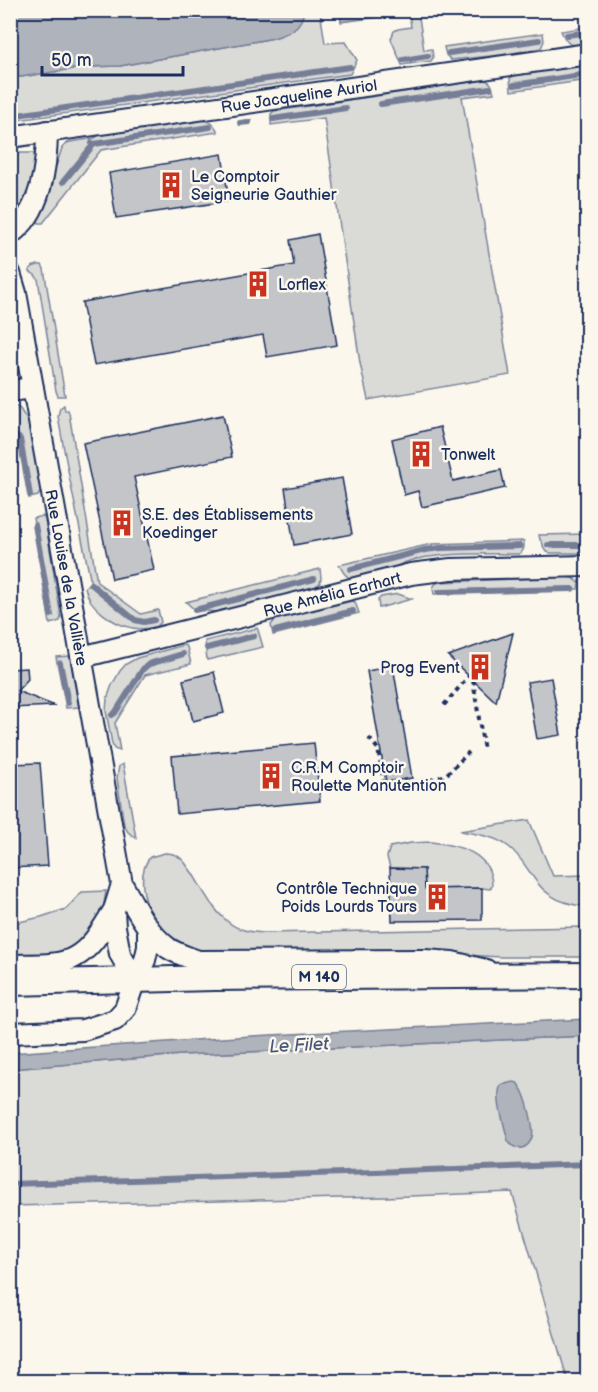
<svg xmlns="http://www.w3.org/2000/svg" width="598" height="1392" font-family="'Balsamiq Sans',sans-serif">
<rect width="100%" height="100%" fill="#fbf7ec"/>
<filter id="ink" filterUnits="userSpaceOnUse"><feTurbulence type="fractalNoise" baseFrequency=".0167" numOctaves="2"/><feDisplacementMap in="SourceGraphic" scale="12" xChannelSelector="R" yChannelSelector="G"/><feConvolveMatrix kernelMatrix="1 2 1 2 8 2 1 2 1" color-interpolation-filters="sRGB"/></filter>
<g filter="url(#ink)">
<g fill="#dadad7" stroke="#7a849a" stroke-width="1.5">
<path d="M304 10 320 11 325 43 346 42 357 60 350 74 11 121 10 75 21 77 86 67 120 66 274 38C289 31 301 29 304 10Z"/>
<path d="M409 11H418L424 50 432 49 433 58 431 61 402 65 391 39 394 31 398 29 411 27Z"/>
<path d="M587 27V44C571 46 568 47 561 31Z"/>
<path d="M543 33 544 41 541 48 501 55 451 60 446 55 444 47Z"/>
<path d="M587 65V80L511 91 510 78 514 76Z"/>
<path d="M484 80C492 81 492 86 494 93L462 97 510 375 368 400 360 363 324 118 271 125V114L274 111 288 109Z"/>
<path d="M203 120C211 121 214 124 218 132L101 150 43 223H39L38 221 62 148 67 143 70 142 95 138 99 135Z"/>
<path d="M19 153H33L38 159V179L17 216 11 221V162Z"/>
<path d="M38 265H42L44 269 65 396H58L56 391 38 279 35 275 29 271 32 267Z"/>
<path d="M10 317C14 336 20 353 11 371Z"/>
<path d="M10 403 20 409 29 423 41 491 38 496 29 498 21 450 11 442Z"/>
<path d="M64 405 65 411 68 410 69 413 97 582 141 614 158 610 161 622 157 627C149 628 142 630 133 628 114 625 88 607 85 587L90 582V578C79 524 67 470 58 416L60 408Z"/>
<path d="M43 516 45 519 61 617 60 621 50 624 33 518Z"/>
<path d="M587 534V553H551C543 552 544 548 542 541L540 540 539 535Z"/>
<path d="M524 541C524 546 525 551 519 554 493 554 411 551 394 569 384 571 357 582 348 577 343 574 342 569 339 565L432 544Z"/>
<path d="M320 569 321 578 320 583 309 591 218 612 195 610 186 602Z"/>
<path d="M566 577C572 578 575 578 579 583L578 589 434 594 433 588 435 584 439 582Z"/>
<path d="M398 594 412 599 379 608 378 600 381 597Z"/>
<path d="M351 601 355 602 359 613 273 635 271 625 276 619Z"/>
<path d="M257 628 258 630 263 647 207 660 205 641Z"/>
<path d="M184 645 187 647 191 664 145 675 115 723 120 751 114 749 112 744 106 711 107 699 112 685 120 671 126 664 137 658Z"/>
<path d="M70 656 79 707 66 708 56 657Z"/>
<path d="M123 764 136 838 128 832 124 825 117 778 119 766Z"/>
<path d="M529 820 553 876 587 875V907C576 905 562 903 552 896 533 885 526 860 509 847 495 836 477 834 460 831Z"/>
<path d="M431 842C457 845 492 852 492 886L490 889 482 888 425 889 424 869 390 868 387 857 390 847 411 843Z"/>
<path d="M165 853C170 853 175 854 179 857 184 860 187 866 191 871 202 888 211 908 227 921 237 930 250 932 263 933L587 927V957H502L445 954 202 952C188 946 172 939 161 928 145 912 135 876 150 857Z"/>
<path d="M106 891 103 909 89 937 63 954 11 961 10 924 41 917 66 909 82 892Z"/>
<path d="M587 1036V1381H568L512 1192 385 1197 11 1206 10 1069 181 1055Z"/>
</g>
<g fill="#afb3bb" stroke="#747e96" stroke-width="1.5">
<path d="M304 10C302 28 289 33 274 38L120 66 86 67 21 77 11 75V11Z"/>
<path d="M340 11H395V15L341 22Z"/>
<path d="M587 1019V1036L181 1055 11 1069V1053L251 1036Z"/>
<path d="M513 1082C518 1083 517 1082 520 1087 526 1094 535 1129 532 1137 528 1150 516 1152 508 1141 505 1126 494 1098 501 1085Z"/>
</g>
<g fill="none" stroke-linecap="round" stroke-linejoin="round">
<g stroke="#747e96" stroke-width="6">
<path d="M567 35 588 32"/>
<path d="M449 53 539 40"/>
<path d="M403 60 428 56"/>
<path d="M514 85 588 74"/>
<path d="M381 104 490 88"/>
<path d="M10 116 350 67"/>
<path d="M273 119 346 108"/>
<path d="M240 123 249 122"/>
<path d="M94 144 210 127"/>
<path d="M63 182 94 144 92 143"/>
<path d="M10 432 20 439 30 495"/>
<path d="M35 525 51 615"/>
<path d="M548 545H588"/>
<path d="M351 569 425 550 441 548 520 546"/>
<path d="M91 584 135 620 144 622 154 620"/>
<path d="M439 592 572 589"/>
<path d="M195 610 314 579"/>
<path d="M275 631 353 611"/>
<path d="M207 648 254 636"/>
<path d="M60 663 68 703"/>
<path d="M112 715 115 713 143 669 149 664 183 654"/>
<path d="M10 1184 374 1172 588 1164"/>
</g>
</g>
<g fill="#c3c5c9" stroke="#1b2f5e" stroke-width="1.5">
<path d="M222 154 229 201 116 218 109 173Z"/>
<path d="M318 234 337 345 267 357 263 335 94 365 82 302 294 265 290 240Z"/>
<path d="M223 415 232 457 134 477 154 570 112 579 83 443Z"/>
<path d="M440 427 453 481 501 470 505 488 422 507 418 491 404 495 392 439Z"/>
<path d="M342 478 352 534 294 545 285 488Z"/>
<path d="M513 633 496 702 448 656Z"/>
<path d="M393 666 412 778 386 782 367 671Z"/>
<path d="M27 668 28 679 17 691 55 706 10 708V669Z"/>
<path d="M214 672 224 713 193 721 183 680Z"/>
<path d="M551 678 561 735 537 739 527 682Z"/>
<path d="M314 743 320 801 177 814 172 756Z"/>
<path d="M40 763 48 866 10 868V764Z"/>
<path d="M390 868 424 869 425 889 482 888V920L392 921Z"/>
</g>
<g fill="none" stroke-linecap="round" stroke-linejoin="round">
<g stroke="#1b2f5e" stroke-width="24">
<g id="minor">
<path id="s1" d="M10 137 588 54"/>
<path d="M10 234C41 214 47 165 47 131"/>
<path id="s2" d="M10 273 16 293 122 884 114 910 115 927 120 954 135 980"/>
<path d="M10 391 33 388"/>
<path id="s3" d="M82 657 411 574 451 569 588 566"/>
<path d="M122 884C135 907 146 931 168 948 177 954 188 957 198 961L425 960 452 962 486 970"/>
<path d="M10 965C29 964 59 967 75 957 93 947 103 927 114 910"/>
<path d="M10 1033 83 1030 115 1020 125 1009 135 980 145 960 148 947V928"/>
</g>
</g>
<g stroke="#1b2f5e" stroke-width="28">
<path id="major" d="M10 983 214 978 588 975"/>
</g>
<g stroke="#1b2f5e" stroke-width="4" stroke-dasharray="4.5 4.5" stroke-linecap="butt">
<path d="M473 680 484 751"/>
<path d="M444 705 469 676"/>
<path d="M369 738 378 749 384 784 385 787H389L431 780 446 775 469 752"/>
</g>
<use href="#minor" stroke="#fbf7ec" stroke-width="20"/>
<use href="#major" stroke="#fbf7ec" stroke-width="24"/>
</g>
</g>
<defs>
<g id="building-bare" transform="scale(2.07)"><path d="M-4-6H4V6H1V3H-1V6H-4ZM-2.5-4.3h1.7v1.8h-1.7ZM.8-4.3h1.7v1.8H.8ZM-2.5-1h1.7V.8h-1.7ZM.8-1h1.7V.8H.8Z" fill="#c8321e" stroke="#fbf7ec" stroke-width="2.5" paint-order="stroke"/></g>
</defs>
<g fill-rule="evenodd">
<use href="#building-bare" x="171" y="185"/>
<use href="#building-bare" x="258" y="284"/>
<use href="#building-bare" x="421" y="454"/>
<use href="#building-bare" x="122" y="523"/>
<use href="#building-bare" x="480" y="667"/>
<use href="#building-bare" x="271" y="776"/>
<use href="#building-bare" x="437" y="897"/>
</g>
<g text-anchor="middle" stroke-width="5" stroke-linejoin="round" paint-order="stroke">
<rect fill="#fbf7ec" stroke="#5e6b89" stroke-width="1.5" x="292" y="965" width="54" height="24" rx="4.5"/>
<g font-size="15" font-weight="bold" fill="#1b2f5e">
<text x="319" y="982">M 140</text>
</g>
<g font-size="16" fill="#1b2f5e" stroke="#fbf7ec">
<text dy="6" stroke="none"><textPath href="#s1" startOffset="292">Rue Jacqueline Auriol</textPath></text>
<text dy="6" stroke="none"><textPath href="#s2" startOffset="310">Rue Louise de la Vallière</textPath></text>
<text dy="6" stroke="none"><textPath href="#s3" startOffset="258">Rue Amélia Earhart</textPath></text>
</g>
<g font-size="16" fill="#1b2f5e" stroke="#fbf7ec" text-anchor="start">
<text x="191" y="182">Le Comptoir<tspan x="191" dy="18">Seigneurie Gauthier</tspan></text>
<text x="278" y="290">Lorflex</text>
<text x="441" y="460">Tonwelt</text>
<text x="142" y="520">S.E. des Établissements<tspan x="142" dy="18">Koedinger</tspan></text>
<text x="460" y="673" text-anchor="end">Prog Event</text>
<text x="291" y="773">C.R.M Comptoir<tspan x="291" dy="18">Roulette Manutention</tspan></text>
<text x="417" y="894" text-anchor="end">Contrôle Technique<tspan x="417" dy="18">Poids Lourds Tours</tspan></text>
</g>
<g font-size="18" font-style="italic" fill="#47577a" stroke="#fbf7ec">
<text transform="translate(299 1045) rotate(-3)" y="6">Le Filet</text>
</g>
</g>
<rect width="598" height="1392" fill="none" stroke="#fbf7ec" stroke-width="36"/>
<rect x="18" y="18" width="562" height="1356" fill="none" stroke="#1b2f5e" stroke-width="2" filter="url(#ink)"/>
<path d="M42 66v9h141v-9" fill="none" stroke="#1b2f5e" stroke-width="3"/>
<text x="51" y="66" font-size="18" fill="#1b2f5e" stroke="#fbf7ec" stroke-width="4.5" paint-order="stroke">50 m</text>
</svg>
